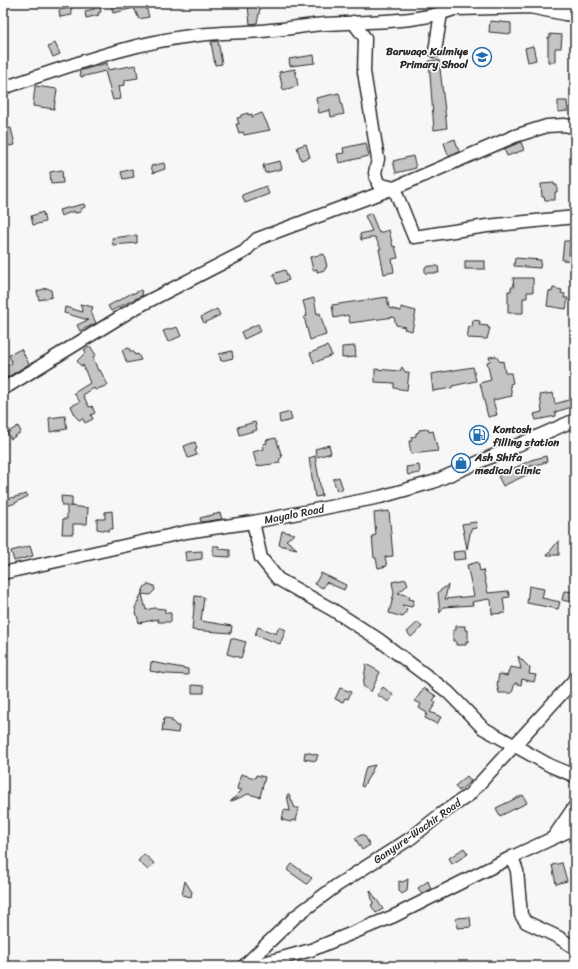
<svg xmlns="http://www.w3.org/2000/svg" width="578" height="969" font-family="Sriracha,sans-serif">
<rect width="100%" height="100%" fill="#f7f7f7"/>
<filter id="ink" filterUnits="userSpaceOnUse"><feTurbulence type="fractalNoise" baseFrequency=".025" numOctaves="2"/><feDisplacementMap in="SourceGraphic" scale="8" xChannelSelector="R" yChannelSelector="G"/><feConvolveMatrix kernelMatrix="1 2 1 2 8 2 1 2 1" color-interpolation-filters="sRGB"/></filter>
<g filter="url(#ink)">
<g fill="#c4c4c4" stroke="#2b2b2b">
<path d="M93 3H99L101 12 98 13 99 15 86 18 85 11 94 9Z"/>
<path d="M116 3H145L149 17 139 19 134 8 113 13 111 4Z"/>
<path d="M261 4 257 23 250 24 248 6Z"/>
<path d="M71 8 72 15 60 17 59 10Z"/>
<path d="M490 21 511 23V34L489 32Z"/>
<path d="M550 34 562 35 561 48H555V62H548V37L550 38Z"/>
<path d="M218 41 222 64 215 65 211 42Z"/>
<path d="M55 43 60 54 53 57 48 47Z"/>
<path d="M533 46 536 60 528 62 525 48Z"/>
<path d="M314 55 315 63 290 66 289 59Z"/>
<path d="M439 60 447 128 434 130 429 61Z"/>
<path d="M107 63 108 70 136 65 138 78 125 80V85L119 86 121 99 113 100 105 71 81 77 79 71Z"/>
<path d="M295 69 298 86 283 90 279 72Z"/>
<path d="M35 86 57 89 54 109 33 106Z"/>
<path d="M339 93 344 114 331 117 330 110 319 113 316 98Z"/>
<path d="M558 101H567L568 111 558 112Z"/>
<path d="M248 113V115L252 114V117L262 113 270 130 244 135 243 132 239 133 236 124H239L237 118 241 117V115Z"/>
<path d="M11 128 15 145 8 146 4 129Z"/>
<path d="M455 139 459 152 448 155 444 143Z"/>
<path d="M521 142 524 150 507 156 504 149Z"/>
<path d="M366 143 369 156 339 163 337 154 344 153 343 148Z"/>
<path d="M306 144 310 157 301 160 297 147Z"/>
<path d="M413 156 416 168 396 173 393 161Z"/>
<path d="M280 161 282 169 265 173 263 165Z"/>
<path d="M164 163 165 169 153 173 151 166Z"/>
<path d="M132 169 134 177 123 179 121 172Z"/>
<path d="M62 170 63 183 51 184 50 172Z"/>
<path d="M554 183V185H557V192H555V200H545L544 197H542L541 184Z"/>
<path d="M266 186 269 194 245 203 242 195Z"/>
<path d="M84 204 85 207 81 209V212L75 213 74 211 61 216 59 210Z"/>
<path d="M43 212 45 222 33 225 31 216Z"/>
<path d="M371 213 379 233 389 230 393 247 395 246 398 258 392 259 394 272 384 274 379 249H381L375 237 361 240 360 234 372 231 365 216Z"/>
<path d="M137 235V243L113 245 112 238Z"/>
<path d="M564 241H571L569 254 575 255V261L562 260Z"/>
<path d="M324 254 327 267 325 268V270L317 272V269L313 270 310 257Z"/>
<path d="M515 258 541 260 540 268 514 266Z"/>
<rect x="465" y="261" width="20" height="8"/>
<path d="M431 266H438L439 273H425V267Z"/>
<path d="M285 270 289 280 277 284 273 274Z"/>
<path d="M513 278H533V292H527V298H523V313H508V291H511V287H514Z"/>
<path d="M47 288 51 290 52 297 39 300 37 291Z"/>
<path d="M553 288 562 290 561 293 565 294 564 298H568L566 309 547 306 549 291 552 292Z"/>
<path d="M141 290 143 295 111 311 108 306 132 293V294Z"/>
<path d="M387 297 389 308 401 311V307L416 311 412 331 404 329 405 327 396 325 394 317 350 323 348 315 334 318 332 305Z"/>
<path d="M314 298 317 314 320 313 326 335 310 340 304 317 307 316 303 301Z"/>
<path d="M80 304 93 307 91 312 96 323 80 331 77 325 88 320 64 313 65 307 83 312Z"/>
<path d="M217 309 220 315 204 323 201 317Z"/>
<path d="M473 320 480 321 479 325 488 326V328H490L487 339 467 338 469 326 472 327Z"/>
<path d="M258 324 261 331 244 339 241 332Z"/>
<path d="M177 327 181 336 168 342 163 331Z"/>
<path d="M90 346 96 355 93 357 98 371 100 370 108 385 95 390 94 388 83 395 89 407 92 406 95 413 91 415 93 419 85 423 83 419 79 420 76 417 71 406 80 402 74 393 90 383 83 365 81 366 77 361 86 352 84 350Z"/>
<path d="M327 346 332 355 314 363 310 353Z"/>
<path d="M355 346 356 357 342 358V347Z"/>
<path d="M129 348 130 351H133L135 355 138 354 141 360 127 363 122 350Z"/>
<path d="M21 349 29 364 3 380V368L12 363 9 355Z"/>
<path d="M232 351 233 358 221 361 219 354Z"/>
<path d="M496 356 500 362 503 361 505 373H511L513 383 510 384 512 396 493 400 497 415 488 417 480 383 491 380 487 362 490 361 489 357Z"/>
<path d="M402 367 405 372H409L407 390 394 388V383L375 382V369L400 371Z"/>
<path d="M473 367 476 381 452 386V388L433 391 431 374Z"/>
<path d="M553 393 555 404 575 398V406L555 412 556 416 536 420 534 414 542 412 540 395Z"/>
<path d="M290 412 292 420 280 423 279 415Z"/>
<path d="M65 416 67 429 50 432 49 418Z"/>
<path d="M255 422 257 430 239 435 237 427Z"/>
<path d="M18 426 21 432 11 439 7 433Z"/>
<path d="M428 429 429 432 433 431 438 451 411 454 409 441H412L411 437 416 436V433L419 432V430Z"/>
<path d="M276 438 282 457 279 460 280 463 257 466 253 452 264 449 263 444 267 443 266 440Z"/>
<path d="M195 442 197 449 195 450 197 455 188 458 184 446Z"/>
<path d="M329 445 331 453 317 457 315 449Z"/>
<path d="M315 456 322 496 315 497 309 458Z"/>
<path d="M546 456 547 462 530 466 533 472 503 486 498 476 531 460Z"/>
<path d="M419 465 420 473 408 475 406 467Z"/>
<path d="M339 477 343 489 337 491 333 479Z"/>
<path d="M27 494 28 496 13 504 3 507V500Z"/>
<path d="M61 496 72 497V506H69L88 508 87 524H73V534H62L63 519H67V506H62Z"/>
<path d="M112 511 113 529H109V531L97 529V519H105V512Z"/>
<path d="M389 511 393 556 385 557 387 566 378 568 376 558H374L372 536 376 535 374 513Z"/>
<path d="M220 513 222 519 201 522 200 518Z"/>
<path d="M476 522 477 528 471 529 467 549 462 524Z"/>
<path d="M282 531 295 534 286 540 297 549 279 545Z"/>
<path d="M559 540V555H547Z"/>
<path d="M30 546 33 556 14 561 11 551Z"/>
<path d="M213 546H219V549L230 550V557L213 556Z"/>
<path d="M202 551V559L186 561 185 552Z"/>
<path d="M465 551 466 559 454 560 453 552Z"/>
<path d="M478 562 480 571 483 570 488 593 508 591 510 597 503 598 505 613 492 614 491 600 489 599 472 602 473 605 443 607 440 613 438 592 448 585 445 599 474 596 467 565Z"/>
<path d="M321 573 346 585 344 590 326 582 323 588 315 584Z"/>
<path d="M406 579 408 585 398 593 410 596 409 599 414 600 412 607 402 605 407 610 403 617 389 613 394 593 392 582Z"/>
<path d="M149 584 154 586 155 590 150 595 142 594 146 610 154 608 165 609V613H171V622H158V619L139 623 135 608 145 586Z"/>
<path d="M529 586 544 589 542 598 560 602 558 609 527 603Z"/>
<path d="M564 591 575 592V603L562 600Z"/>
<path d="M195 596 204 597 201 621 232 626 231 633 192 630Z"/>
<path d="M418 622 422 627 411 637 407 632Z"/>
<path d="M456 626H465V630H468V642L466 641V645H456V641H453V630H456Z"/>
<path d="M258 627 276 634 279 627 286 630 280 644 255 635Z"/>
<path d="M231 638 246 642 241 658 227 654Z"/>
<path d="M518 656 530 668 529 674 536 675 534 682 522 679 521 685 515 683 512 693H499L497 685 499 674 507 676 510 667 521 669Z"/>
<path d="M151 662 188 669V675L167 674 150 671Z"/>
<path d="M366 664 380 672 371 692 363 686Z"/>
<path d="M192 685 204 686V693H192Z"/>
<path d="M383 687 393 695 389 702 377 695Z"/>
<path d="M340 688 351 692 348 699 345 698 343 702 335 699Z"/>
<path d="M424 688 436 696 433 701 436 703 430 712 441 717 437 724 425 718 427 713 419 708 421 704 415 701Z"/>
<path d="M164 718 172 719 171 721 174 722 176 726H179L178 733 162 731Z"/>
<path d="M305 752 318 755 316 761 304 759Z"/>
<path d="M375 765 363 787 361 786 366 767Z"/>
<path d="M241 774 255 778 256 775 265 777 260 797 248 794 230 802 242 790 237 789Z"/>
<path d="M467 776 471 781 459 791 455 786Z"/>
<path d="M289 794 295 808H299L296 821 292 820 291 822 282 820 284 810 290 811 287 795Z"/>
<path d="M523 795 527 803 500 816 496 808Z"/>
<path d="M361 835H364L370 845 362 850 355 838Z"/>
<path d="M464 848 468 854 452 864 449 858Z"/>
<path d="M144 854 154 863 148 870 138 861Z"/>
<path d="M562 863 567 881 556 884 552 865Z"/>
<path d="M292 864 312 878 307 884 287 870Z"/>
<path d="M408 879 407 891 402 894 399 891V881L403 882Z"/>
<path d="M185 881 192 892 191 897 182 895Z"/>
<path d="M428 881 431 889 422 894 418 888Z"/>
<path d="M370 890 383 909 376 913 371 905 373 904Z"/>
<path d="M470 917 471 927 457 928 456 918Z"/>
</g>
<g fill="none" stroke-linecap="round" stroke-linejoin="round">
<g stroke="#2b2b2b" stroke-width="15">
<g id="minor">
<path d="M564 3 565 14 575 15"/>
<path d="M458 9 530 7 565 14"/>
<path d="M353 22 365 38 364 72 378 159 375 173 378 184 394 188 414 237 487 226 575 217"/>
<path d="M435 51 441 13"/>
<path d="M3 88C70 66 128 43 198 35 223 32 247 33 271 30 289 29 307 25 325 24 370 21 428 24 468 3"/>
<path d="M3 389 135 308 244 252 257 239 394 188 515 136 547 126 564 125 575 127"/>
<path d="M253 522 261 558 278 579 333 610 378 639 448 692 483 728 551 766 575 776"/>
<path d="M3 573 186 532 253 522 380 497 433 482 575 420"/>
<path d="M553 838 575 806"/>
<path d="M512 857 517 871 521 915 526 922 558 937 575 948"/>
<path d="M244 966 296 916 336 886 411 838 441 814 469 795 575 679"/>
<path d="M253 966 311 950 394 916 512 857 575 828"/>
</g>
</g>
<use href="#minor" stroke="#fff" stroke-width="12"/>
</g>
</g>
<defs>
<g id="school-ring" transform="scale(1)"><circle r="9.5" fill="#fff" stroke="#1f6fb2" stroke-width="1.5"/><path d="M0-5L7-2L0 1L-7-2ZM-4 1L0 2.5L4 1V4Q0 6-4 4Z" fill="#1f6fb2"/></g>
<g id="fuel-ring" transform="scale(1)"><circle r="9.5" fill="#fff" stroke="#1f6fb2" stroke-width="1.5"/><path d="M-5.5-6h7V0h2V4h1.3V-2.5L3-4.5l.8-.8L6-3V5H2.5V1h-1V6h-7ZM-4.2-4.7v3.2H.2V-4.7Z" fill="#1f6fb2"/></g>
<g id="shop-ring" transform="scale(1)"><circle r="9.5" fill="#fff" stroke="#1f6fb2" stroke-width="1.5"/><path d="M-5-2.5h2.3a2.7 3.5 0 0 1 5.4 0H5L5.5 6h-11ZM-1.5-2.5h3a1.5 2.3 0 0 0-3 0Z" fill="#1f6fb2"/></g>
</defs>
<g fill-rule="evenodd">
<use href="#school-ring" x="482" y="57"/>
<use href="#fuel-ring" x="479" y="435"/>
<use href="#shop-ring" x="461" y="463"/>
</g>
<g text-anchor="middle" stroke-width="3" stroke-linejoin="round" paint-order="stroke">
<g font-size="11" font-weight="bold" fill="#2b2b2b" stroke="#fff" text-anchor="start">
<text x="468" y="55" text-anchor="end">Barwaqo Kulmiye<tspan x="468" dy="13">Primary Shool</tspan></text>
<text x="493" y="433">Kontosh<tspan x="493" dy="13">filling station</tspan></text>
<text x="475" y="461">Ash Shifa<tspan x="475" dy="13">medical clinic</tspan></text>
</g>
<g font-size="11" fill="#2b2b2b" stroke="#fff">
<text transform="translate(294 514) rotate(-11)" y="4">Mayalo Road</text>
<text transform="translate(417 831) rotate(-35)" y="4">Ganyure-Wachir Road</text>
</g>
</g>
<rect width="578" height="969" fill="none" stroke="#fff" stroke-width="16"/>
<rect x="8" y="8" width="562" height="953" fill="none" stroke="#2b2b2b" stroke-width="1.5" filter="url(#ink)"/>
</svg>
